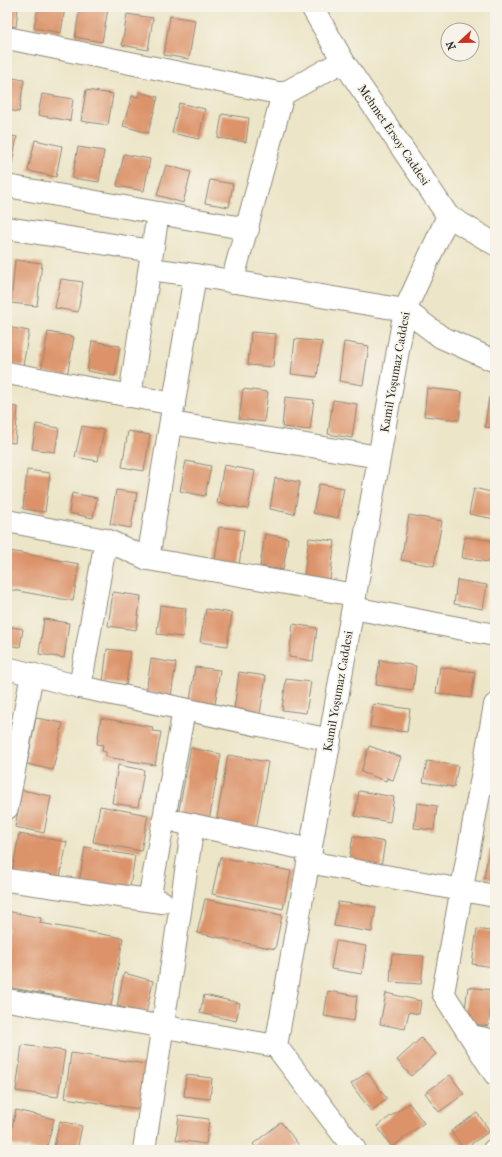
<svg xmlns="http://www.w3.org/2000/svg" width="502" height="1157" font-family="'IM FELL French Canon',serif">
<rect width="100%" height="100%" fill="#f7f3e8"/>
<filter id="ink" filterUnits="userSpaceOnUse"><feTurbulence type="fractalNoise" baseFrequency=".025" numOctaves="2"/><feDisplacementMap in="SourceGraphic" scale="8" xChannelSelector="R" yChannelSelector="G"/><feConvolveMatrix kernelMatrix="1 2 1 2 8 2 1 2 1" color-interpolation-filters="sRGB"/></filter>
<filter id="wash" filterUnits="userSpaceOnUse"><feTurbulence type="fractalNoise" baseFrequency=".012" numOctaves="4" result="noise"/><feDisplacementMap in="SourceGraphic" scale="16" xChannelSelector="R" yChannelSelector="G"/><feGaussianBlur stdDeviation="0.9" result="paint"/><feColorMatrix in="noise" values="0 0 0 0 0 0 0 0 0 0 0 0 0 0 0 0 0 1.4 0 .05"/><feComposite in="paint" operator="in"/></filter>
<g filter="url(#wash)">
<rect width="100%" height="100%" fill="#ece5c7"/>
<g id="blocks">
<g fill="#dc9369">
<path d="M7 7H18L16 27 7 25Z"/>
<path d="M38 7H65L61 33 34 28Z"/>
<path d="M80 7H95L108 9 102 42 75 37Z"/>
<path d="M127 14 153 18 148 50 122 45Z"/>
<path d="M170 16 195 20 189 59 164 55Z"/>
<path d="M7 77 24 80 19 112 7 110Z"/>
<path d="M86 90 113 94 108 125 81 121Z"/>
<path d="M139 92 158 97 148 133 123 126 132 96 138 97Z"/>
<path d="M42 94 73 99 70 121 38 115Z"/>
<path d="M179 103 205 109 199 139 172 133Z"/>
<path d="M222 114 249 118 246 142 218 138Z"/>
<path d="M7 135 17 137 11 169H7Z"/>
<path d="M35 140 62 146 56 177 28 171Z"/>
<path d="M78 147 104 151 99 182 72 178Z"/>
<path d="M124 154 150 159 144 191 117 186Z"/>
<path d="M166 165 191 172 183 203 157 195Z"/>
<path d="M210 180 233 184 229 207 205 203Z"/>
<path d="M15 260 42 263 37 306 11 303Z"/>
<path d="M61 279 83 282 78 312 55 308Z"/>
<path d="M7 327 29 331 23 366 7 363Z"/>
<path d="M48 332 74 337 67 376 41 371Z"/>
<path d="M251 332 276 334 273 367 248 365Z"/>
<path d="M295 339 322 342 317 377 291 374Z"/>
<path d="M92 341 120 346 115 376 87 371Z"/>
<path d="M344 342 369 346 363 385 339 381Z"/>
<path d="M427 388 462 392 459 420 424 416Z"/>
<path d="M243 389 268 392 264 422 239 419Z"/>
<path d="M285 397 314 400 310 430 282 427Z"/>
<path d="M489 397 495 398V428L485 427Z"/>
<path d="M333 400 357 404 352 438 328 434Z"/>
<path d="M7 406 18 407 15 443 7 442Z"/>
<path d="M36 424 59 428 55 452 32 449Z"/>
<path d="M82 426 104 430 98 461 75 457Z"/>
<path d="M128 431 150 435 144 471 122 467Z"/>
<path d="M186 461 211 466 205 496 180 491Z"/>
<path d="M224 465 255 471 248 509 217 503Z"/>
<path d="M27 470 50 473 45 512 23 509Z"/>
<path d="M275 478 300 482 294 514 270 509Z"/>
<path d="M319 484 344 488 338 518 313 513Z"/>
<path d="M474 488 495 493V519L469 514Z"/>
<path d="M116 490 137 493 131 528 110 524Z"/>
<path d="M72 493 97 498 93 518 69 513Z"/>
<path d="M409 515 442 521 434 566 401 560Z"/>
<path d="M219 527 244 530 239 565 215 562Z"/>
<path d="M265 534 288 538 283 570 260 566Z"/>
<path d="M465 537 495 541V563L462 558Z"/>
<path d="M309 538 335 541 330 579 304 576Z"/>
<path d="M10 551 79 564 73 601 7 589V568Z"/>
<path d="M457 580 487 585 483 609 454 604Z"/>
<path d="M113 592 141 596 136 630 108 626Z"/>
<path d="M160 605 186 608 183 637 157 634Z"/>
<path d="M206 609 232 613 227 646 200 642Z"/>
<path d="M44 619 69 623 64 658 39 654Z"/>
<path d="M293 624 317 628 313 661 289 657Z"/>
<path d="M7 626 23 629 20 647 7 645Z"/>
<path d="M107 649 130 652 126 685 103 682Z"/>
<path d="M151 659 176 663 171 696 146 692Z"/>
<path d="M380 660 416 666 413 690 376 685Z"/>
<path d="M195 667 220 670 215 705 190 701Z"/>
<path d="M440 667 475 672 471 698 436 693Z"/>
<path d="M239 672 266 676 260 714 234 710Z"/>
<path d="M286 679 311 682 306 713 282 710Z"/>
<path d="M373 704 410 709 407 732 370 727Z"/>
<path d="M36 718 63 723 53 770 27 764Z"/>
<path d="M101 718 153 727 152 731 161 732 155 765 106 757V752L102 751 103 745 97 744Z"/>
<path d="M369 746 401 757 393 780 387 778 386 781 361 772Z"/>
<path d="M191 748 221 754 209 821 178 815Z"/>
<path d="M228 755 268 762 256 830 216 823Z"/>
<path d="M427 761 458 766 454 787 423 782Z"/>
<path d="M118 765 144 770 138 807 112 803Z"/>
<path d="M22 790 51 796 44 833 15 827Z"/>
<path d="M359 791 394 797 390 822 355 816Z"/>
<path d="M417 803 437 806 434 830 414 828Z"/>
<path d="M100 806 148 815 141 851 93 842Z"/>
<path d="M19 834 67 842 59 882 12 873Z"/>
<path d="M353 836 385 842 381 867 349 862Z"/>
<path d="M85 847 135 856 129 892 79 883Z"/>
<path d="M489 849H495V880L484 878Z"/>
<path d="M220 857 291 871 283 909 212 894Z"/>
<path d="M205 899 282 915 275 949 197 933Z"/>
<path d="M338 902 376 907 372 932 334 926Z"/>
<path d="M7 911 41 918 40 923 123 938 111 1006 7 987Z"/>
<path d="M477 929 495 932V967L472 964Z"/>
<path d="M336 941 366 946 362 974 331 969Z"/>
<path d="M392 954 424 956 421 984 390 982Z"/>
<path d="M124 973 153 981 146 1013 117 1006Z"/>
<path d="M468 987 493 990 488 1026 463 1023Z"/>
<path d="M328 991 357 996 354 1021 324 1016Z"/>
<path d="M386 993 421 1001 419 1014 409 1012 405 1029 380 1024Z"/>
<path d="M204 995 240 1003 236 1021 200 1013Z"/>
<path d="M421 1038 436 1054 411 1076 397 1060Z"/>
<path d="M22 1045 65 1051 58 1097 16 1091Z"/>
<path d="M71 1053 146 1064 140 1109 65 1098Z"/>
<path d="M367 1072 387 1099 371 1111 351 1084Z"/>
<path d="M186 1075 212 1078 210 1099 184 1096Z"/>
<path d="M450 1075 464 1094 439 1112 425 1093Z"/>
<path d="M409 1103 424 1123 392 1147 377 1126Z"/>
<path d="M16 1110 54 1119 46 1150H33L8 1144Z"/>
<path d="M477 1113 490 1131 464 1149 451 1131Z"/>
<path d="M179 1115 209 1119 206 1144 176 1140Z"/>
<path d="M60 1121 82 1126 77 1150H53Z"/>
<path d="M281 1122 299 1145 292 1150H258L253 1144Z"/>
</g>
</g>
</g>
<g filter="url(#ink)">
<use href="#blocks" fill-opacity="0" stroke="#8c8879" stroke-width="1"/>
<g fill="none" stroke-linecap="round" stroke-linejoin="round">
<g stroke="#8c8879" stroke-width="24">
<g id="minor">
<path d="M312 7 343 61 448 216 495 244"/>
<path d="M7 38 283 94"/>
<path d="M7 186 248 229"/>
<path d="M7 228 152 251"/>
<path d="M150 269 195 275 405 310 441 337 495 361"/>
<path d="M232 282 283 94 343 61"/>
<path d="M7 373 174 404"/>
<path d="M130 396 158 213"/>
<path d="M171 423 379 457"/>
<path d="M7 521 106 540 148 559 355 595"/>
<path d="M148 559 195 275"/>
<path d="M353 608 495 635"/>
<path d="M7 668 80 687 330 740"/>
<path d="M80 687 106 540"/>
<path d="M495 705 443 993 495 1074"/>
<path d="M7 808 32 674"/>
<path d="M179 822 311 850"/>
<path d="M308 862 495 896"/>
<path d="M7 880 162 902"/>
<path d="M149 900 184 710"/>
<path d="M7 1000 276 1046"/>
<path d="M471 1036 495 1041"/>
<path d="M144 1150 193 825"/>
<path d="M355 1150 276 1046 405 310 448 216"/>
<path d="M494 1150H495"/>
</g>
</g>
<use href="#minor" stroke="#fff" stroke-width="22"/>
</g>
</g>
<g text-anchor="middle" stroke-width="3" stroke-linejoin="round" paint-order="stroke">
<g font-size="12" fill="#2b2b2b" stroke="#f7f3e8">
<text transform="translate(394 135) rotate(56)" y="4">Mehmet Ersoy Caddesi</text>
<text transform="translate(395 372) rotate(-80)" y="4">Kamil Yoşumaz Caddesi</text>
<text transform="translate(338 691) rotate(-80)" y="4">Kamil Yoşumaz Caddesi</text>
</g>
</g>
<rect width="502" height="1157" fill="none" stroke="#f7f3e8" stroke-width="24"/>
<g transform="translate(460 42) rotate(248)"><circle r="19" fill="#f7f3e8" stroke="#a5a39c"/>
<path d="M0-3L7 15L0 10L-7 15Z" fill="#c8321e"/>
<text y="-6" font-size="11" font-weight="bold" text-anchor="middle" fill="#2b2b2b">N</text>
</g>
</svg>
